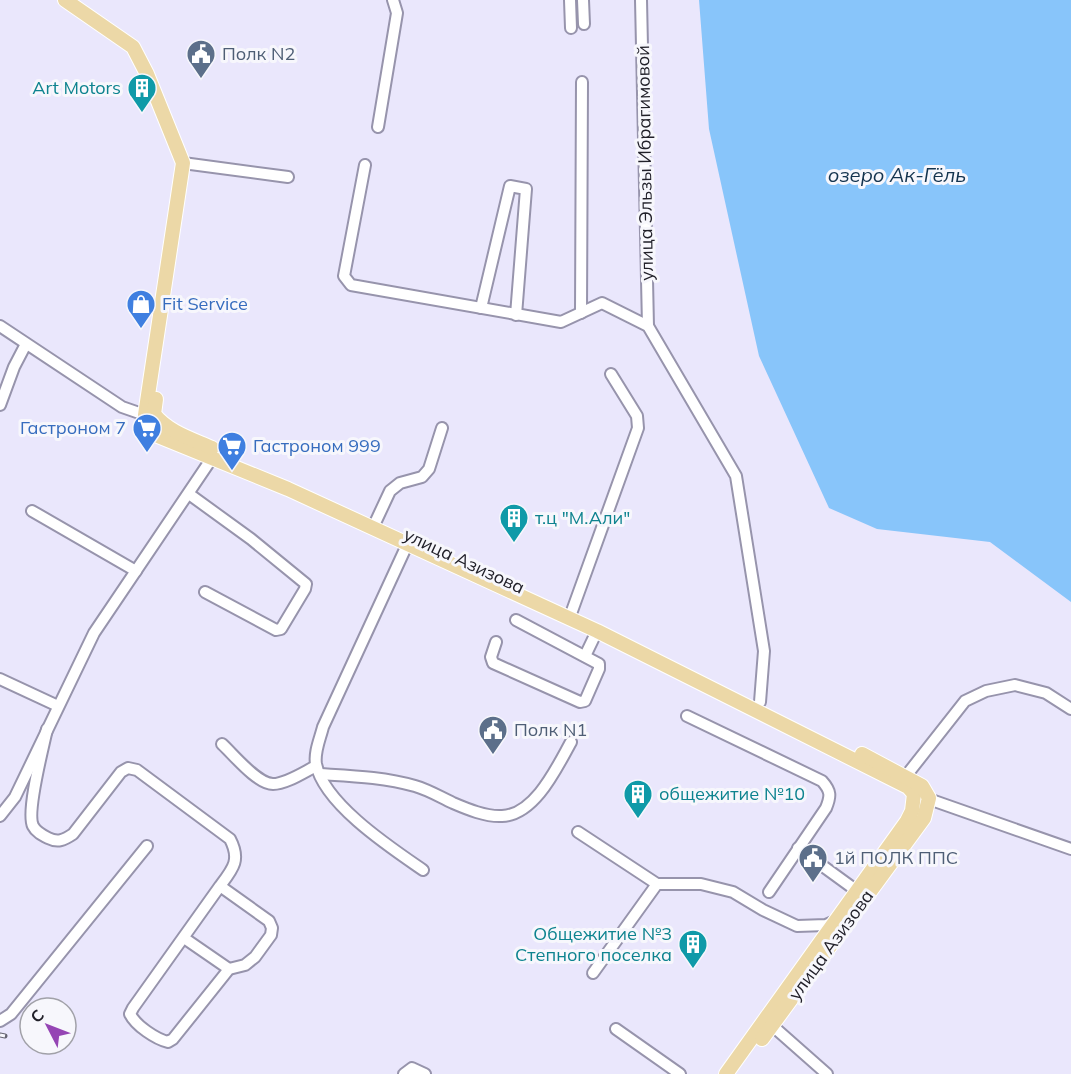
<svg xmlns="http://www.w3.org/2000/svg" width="1071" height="1074" font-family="Mulish,sans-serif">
<rect width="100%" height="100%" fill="#eae7fc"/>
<path fill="#88c5fa" d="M699 0H1071V602L990 542 877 529 829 508 759 356 709 129Z"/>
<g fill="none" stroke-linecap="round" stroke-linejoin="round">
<g stroke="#9794ac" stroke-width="14">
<g id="minor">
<path d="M570 0 571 28"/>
<path d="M583 0 584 24"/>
<path d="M641 0 648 326"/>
<path d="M378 127 397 13 393 0"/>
<path d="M183 163 288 177"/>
<path d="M365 165 344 276 351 285 561 322 602 303 648 326 736 476 764 651 760 702"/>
<path d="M481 308 510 186 526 189 516 315"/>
<path d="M581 313 582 82"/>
<path d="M0 326 122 407 145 415"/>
<path d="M0 405 14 367 26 344"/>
<path d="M189 494 251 539 306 584 305 589 281 629 276 630 205 592"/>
<path d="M32 511 136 571"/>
<path d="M376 521 390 491 400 483 422 477 429 469 442 428"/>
<path d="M407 545 323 727C320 739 314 752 316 764 324 804 391 848 423 870"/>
<path d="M572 611 638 428 637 416 611 374"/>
<path d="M496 642 491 657 493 663 580 702 585 701 599 669V664L516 620"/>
<path d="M585 656 597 631"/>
<path d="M0 679 58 706"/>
<path d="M687 716 822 781C831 791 831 796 826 808L769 892"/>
<path d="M47 729C43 748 26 812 33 826 36 832 42 835 48 838 58 843 64 840 73 834L121 772 128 768 137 770 230 839C241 860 233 869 220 886L133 1008 130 1014C136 1026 156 1039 168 1042L173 1039 229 969 245 965 255 957 271 935 272 928 269 921 220 886"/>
<path d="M222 744C233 754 257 784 273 784 286 784 304 772 316 766"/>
<path d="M320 774C352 776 384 777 415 786 429 790 440 797 453 803 467 809 486 817 502 816 535 815 557 767 571 742"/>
<path d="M902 781 965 701 986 691 1015 685 1046 693 1071 709"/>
<path d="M923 797 1071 849"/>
<path d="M0 816 15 797 94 633 212 458"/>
<path d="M578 832 657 884H701L733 892 763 910 797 926 826 925 835 921"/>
<path d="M798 848 857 891"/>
<path d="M184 938 229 969"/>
<path d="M593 973 657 884"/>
<path d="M0 1021 11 1014 147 846"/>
<path d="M767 1021 827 1074"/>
<path d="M616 1029 680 1074"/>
<path d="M404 1074 412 1068 425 1074"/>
</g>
</g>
<g stroke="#fff" stroke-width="16">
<g id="major">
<path d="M65 0 133 47 147 74 183 163 145 415 150 427 158 436 288 489 597 631 908 787 914 794 912 811 907 821 726 1074"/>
<path d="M156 399 154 414C168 432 192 439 212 448"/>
<path d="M762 1039 924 818 929 798 922 786 862 754"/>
</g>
</g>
<use href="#minor" stroke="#fff" stroke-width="10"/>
<use href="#major" stroke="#ecd8a7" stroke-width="14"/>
<g stroke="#656471" stroke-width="5">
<path id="rail" d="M0 1035 5 1036"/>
</g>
<use href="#rail" stroke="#f7f7fc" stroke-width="3" stroke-dasharray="9" stroke-linecap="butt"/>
</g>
<defs>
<g id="civic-pin" transform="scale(1.5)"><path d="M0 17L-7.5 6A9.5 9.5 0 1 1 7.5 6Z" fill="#5c6f8a" stroke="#f7f7fc"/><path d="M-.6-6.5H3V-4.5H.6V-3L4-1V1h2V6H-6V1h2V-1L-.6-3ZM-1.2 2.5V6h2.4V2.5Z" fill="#fff"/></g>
<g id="building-pin" transform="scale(1.5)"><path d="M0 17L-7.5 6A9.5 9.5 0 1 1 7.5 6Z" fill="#0f9aa8" stroke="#f7f7fc"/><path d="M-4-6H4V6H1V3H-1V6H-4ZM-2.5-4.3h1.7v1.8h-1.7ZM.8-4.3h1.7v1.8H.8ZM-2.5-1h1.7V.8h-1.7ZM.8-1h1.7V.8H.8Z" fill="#fff"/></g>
<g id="shop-pin" transform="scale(1.5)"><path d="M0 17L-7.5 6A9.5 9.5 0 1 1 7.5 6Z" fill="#3f7fe0" stroke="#f7f7fc"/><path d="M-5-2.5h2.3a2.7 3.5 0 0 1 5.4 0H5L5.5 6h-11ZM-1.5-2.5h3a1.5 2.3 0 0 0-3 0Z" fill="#fff"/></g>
<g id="supermarket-pin" transform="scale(1.5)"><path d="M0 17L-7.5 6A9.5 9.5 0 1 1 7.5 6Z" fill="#3f7fe0" stroke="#f7f7fc"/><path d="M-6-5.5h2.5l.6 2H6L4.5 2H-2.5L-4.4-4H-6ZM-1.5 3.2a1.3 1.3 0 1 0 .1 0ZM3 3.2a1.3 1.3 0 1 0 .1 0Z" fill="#fff"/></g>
</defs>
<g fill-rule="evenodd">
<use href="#civic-pin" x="201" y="54"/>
<use href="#building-pin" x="142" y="88"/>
<use href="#shop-pin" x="141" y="304"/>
<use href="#supermarket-pin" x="147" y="428"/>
<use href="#supermarket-pin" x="232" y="446"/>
<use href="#building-pin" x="514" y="518"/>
<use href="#civic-pin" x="493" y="730"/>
<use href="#building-pin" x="638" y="794"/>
<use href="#civic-pin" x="813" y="858"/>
<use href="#building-pin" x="693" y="944"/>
</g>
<g text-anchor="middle" stroke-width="6" stroke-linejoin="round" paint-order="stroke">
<g font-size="18" fill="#4e5e75" stroke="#f7f7fc" text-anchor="start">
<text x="222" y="60">Полк N2</text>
<text x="514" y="736">Полк N1</text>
<text x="834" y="864">1й ПОЛК ППС</text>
</g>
<g font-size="18" fill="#0d838f" stroke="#f7f7fc" text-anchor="end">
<text x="121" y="94">Art Motors</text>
<text x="535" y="524" text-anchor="start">т.ц "М.Али"</text>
<text x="659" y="800" text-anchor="start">общежитие №10</text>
<text x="672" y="940">Общежитие №3<tspan x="672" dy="21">Степного поселка</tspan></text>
</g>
<g font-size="18" fill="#212029" stroke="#f7f7fc">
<text transform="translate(645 163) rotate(-91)" y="6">улица Эльзы Ибрагимовой</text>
<text transform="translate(464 561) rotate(25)" y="6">улица Азизова</text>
<text transform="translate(831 945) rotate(-54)" y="6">улица Азизова</text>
</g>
<g font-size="18" fill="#366cbe" stroke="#f7f7fc" text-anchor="start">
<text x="162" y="310">Fit Service</text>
<text x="126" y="434" text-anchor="end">Гастроном 7</text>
<text x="253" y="452">Гастроном 999</text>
</g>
<g font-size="20" font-style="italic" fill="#14344f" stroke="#f7f7fc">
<text x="897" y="182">озеро Ак-Гёль</text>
</g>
</g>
<g transform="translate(48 1026) rotate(312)"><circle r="28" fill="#f7f7fc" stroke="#a1a1a8" stroke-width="1.5"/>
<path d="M0-4.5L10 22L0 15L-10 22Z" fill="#9545b4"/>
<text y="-9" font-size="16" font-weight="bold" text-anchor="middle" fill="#212029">С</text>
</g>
</svg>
